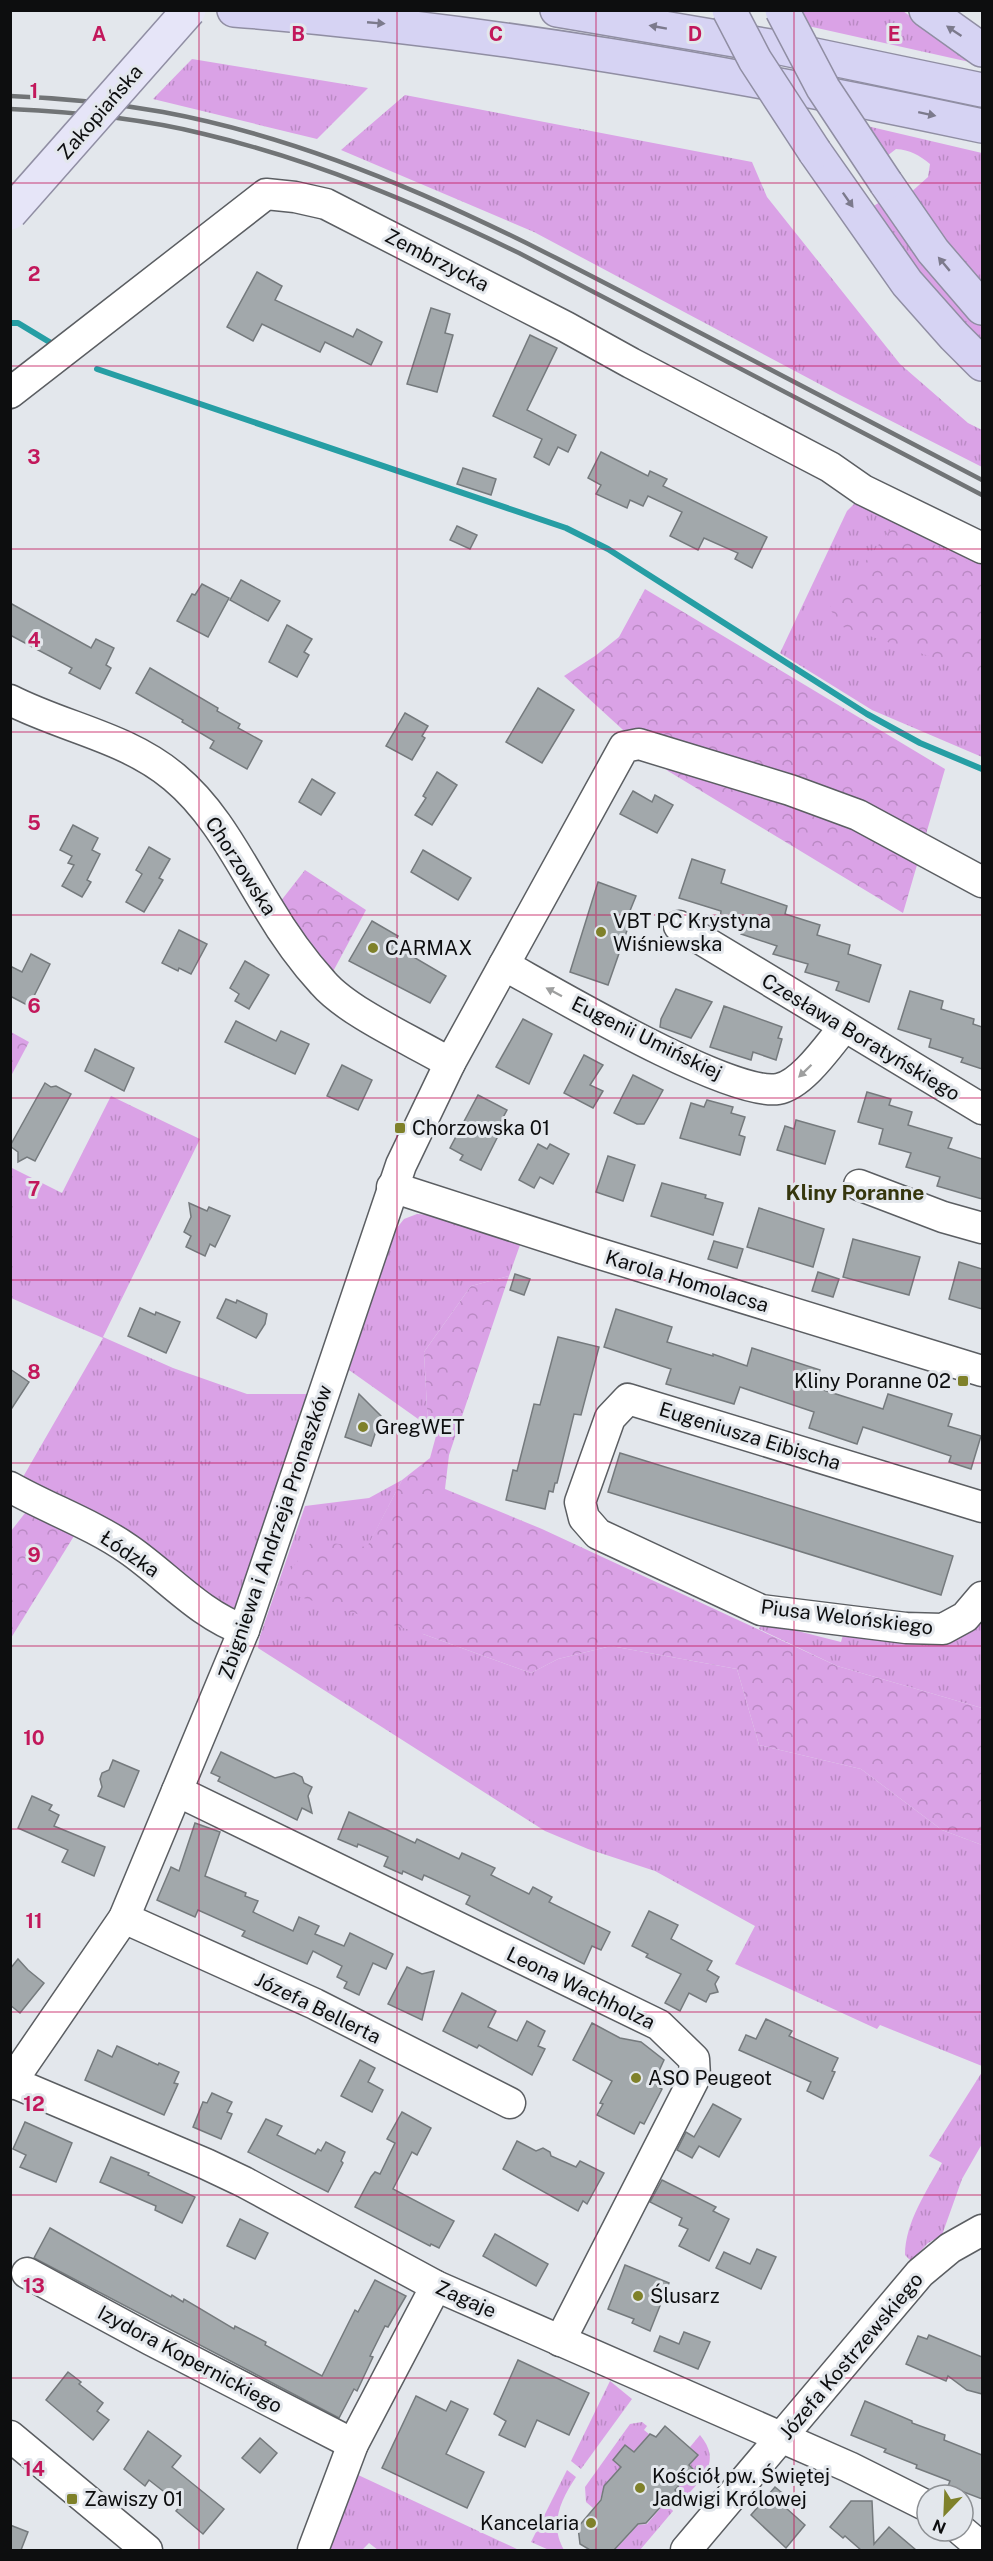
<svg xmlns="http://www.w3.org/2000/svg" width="993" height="2561" font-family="'Public Sans',sans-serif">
<defs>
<pattern id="grass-tufts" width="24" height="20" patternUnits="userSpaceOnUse" patternTransform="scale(1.5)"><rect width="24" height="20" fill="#daa2e6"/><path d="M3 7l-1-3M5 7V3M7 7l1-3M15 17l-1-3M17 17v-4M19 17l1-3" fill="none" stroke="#ba8ac4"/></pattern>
<pattern id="forest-crowns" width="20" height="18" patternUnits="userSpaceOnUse" patternTransform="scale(1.5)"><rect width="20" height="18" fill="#daa2e6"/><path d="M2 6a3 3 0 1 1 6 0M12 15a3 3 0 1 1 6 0" fill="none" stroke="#ba8ac4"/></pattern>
</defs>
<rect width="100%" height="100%" fill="#e3e7ec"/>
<g fill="url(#grass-tufts)">
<path d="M800 11H903L974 63 808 26Z"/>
<path d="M192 59 368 88 317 139 153 99Z"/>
<path d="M405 95 752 162 767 197 900 364 968 423 982 430V467L840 395 534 232 341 150Z"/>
<path d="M867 126 982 153V287L909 194 928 177 930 164C919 155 910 150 896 149L887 156Z"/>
<path d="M883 200 962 303 982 324V348L973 339 869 209Z"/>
<path d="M865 493 982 555V757L872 710 780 653 847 511Z"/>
<path d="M111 1096 200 1139 103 1337 173 1368 247 1394H307L235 1617 23 1477 103 1338 11 1298 10 1167 62 1193Z"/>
<path d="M417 1214 430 1215 520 1245 509 1276 471 1286 424 1352 428 1426 349 1370 396 1229 404 1219Z"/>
<path d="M402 1480 367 1548 423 1634 531 1673 558 1659 611 1646 737 1669 759 1745 861 1769 942 1830 982 1845V2066L880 2025 877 2029 735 1964 755 1926 655 1871 588 1849 545 1831 258 1648 260 1636 305 1506 369 1498Z"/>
<path d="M982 1613V1708L837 1666 759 1629 762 1622 841 1642 846 1624Z"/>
<path d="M982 2072V2144L962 2179 942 2235 928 2243 911 2261 905 2255C905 2222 927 2191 942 2163L929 2156Z"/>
<path d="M610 2381 632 2399 581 2469 571 2461Z"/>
<path d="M642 2422 647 2426 644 2430 649 2434 634 2452 625 2445 613 2460 621 2467 604 2486 600 2500 593 2508 586 2502 585 2487 630 2424Z"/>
<path d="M700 2435C722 2462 703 2477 684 2499L676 2490 694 2469 690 2465 698 2455 690 2447Z"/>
<path d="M567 2470 576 2477C561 2499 549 2525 564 2550H549L531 2542Z"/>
<path d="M356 2474 519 2550H378L369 2543 362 2550H326Z"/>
<path d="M665 2503 673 2511 640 2550H615L638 2525 647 2524Z"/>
</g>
<g fill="url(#forest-crowns)">
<path d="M894 525 982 569V674L843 627 829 608Z"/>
<path d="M645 589 945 769 903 913 668 771 564 676 595 656 619 637Z"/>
<path d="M305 870 366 910 329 979 280 902Z"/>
<path d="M11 1032 29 1042 11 1076Z"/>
<path d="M509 1276 449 1455 445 1489 542 1529 837 1666 982 1708V1845L942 1830 861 1769 759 1745 737 1669 611 1646 558 1659 531 1673 423 1634 287 1593 291 1570 312 1541 367 1547 402 1480 430 1458 436 1436 428 1426 424 1352 471 1286Z"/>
<path d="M29 1508 74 1536 11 1638V1531Z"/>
</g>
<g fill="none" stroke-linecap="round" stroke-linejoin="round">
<g stroke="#269ea4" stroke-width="6">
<path d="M10 323H18L51 343"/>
<path d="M97 369 566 528 608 549 867 714 920 743 982 769"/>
</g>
</g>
<g fill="#a2a8ab" stroke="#757a7d" stroke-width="1.5">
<path d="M257 272 282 286 275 300 353 337 357 329 382 342 371 365 325 342 320 352 262 324 253 341 227 327Z"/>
<path d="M431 308 450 314 445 333 453 335 437 392 407 384Z"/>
<path d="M530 335 557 348 527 410 576 435 568 452 558 447 549 465 534 457 542 439 493 416Z"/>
<path d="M601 452 648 476 650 471 667 479 663 486 767 537 752 568 735 559 738 553 704 538 698 550 670 536 682 512 648 496 643 506 630 500 627 508 596 494 601 485 588 478Z"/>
<path d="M463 468 496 479 491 495 457 484Z"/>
<path d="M457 526 477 535 470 549 450 540Z"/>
<path d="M241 580 280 601 268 621 230 600Z"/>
<path d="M202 584 229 598 208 637 177 621 192 594 195 595Z"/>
<path d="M10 603 91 648 96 639 114 648 106 665 111 668 100 689 69 673 72 668 10 635Z"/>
<path d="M287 625 312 639 304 652 309 655 297 677 269 662Z"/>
<path d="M150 668 218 708 217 711 240 724 238 728 262 741 247 769 210 748 214 741 182 722 183 720 136 693Z"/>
<path d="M538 688 574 710 542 763 506 742Z"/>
<path d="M405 713 428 726 422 736 425 738 412 760 386 746Z"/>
<path d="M437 772 457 785 432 825 415 815 426 798 423 796Z"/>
<path d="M312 779 335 793 321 815 299 802Z"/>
<path d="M633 791 652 802 655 795 673 805 657 833 620 814Z"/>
<path d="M73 825 98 838 92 850 100 854 87 880 91 882 82 897 62 886 74 865 68 863 72 856 60 850Z"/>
<path d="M149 847 170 859 159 878 163 880 144 912 126 902 142 874 136 870Z"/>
<path d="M423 850 471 878 458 900 411 872Z"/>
<path d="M692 859 725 870 721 883 787 906 785 914 820 925 817 935 850 945 848 954 881 965 869 1002 836 990 839 982 805 972 808 964 773 954 777 946 741 934 743 928 720 920 721 911 679 898Z"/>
<path d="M598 882 636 896 627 918 631 919 608 985 570 972Z"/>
<path d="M372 921 398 936 393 945 446 976 430 1003 349 961Z"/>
<path d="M179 930 207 944 191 974 179 968 178 971 162 963Z"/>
<path d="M31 954 50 964 29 1006 10 996V966L22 972Z"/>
<path d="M245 961 269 975 249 1009 235 1001 239 994 230 988Z"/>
<path d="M676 989 712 1002 691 1038 660 1027 661 1019Z"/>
<path d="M910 991 943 1001 941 1009 974 1019 973 1024 982 1027V1069L961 1062 963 1058 929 1047 931 1039 898 1029Z"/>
<path d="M724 1006 782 1027 778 1038 782 1039 776 1060 753 1052 751 1060 710 1047Z"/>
<path d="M523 1019 552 1034 529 1084 496 1067Z"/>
<path d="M236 1021 276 1041 281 1031 309 1044 295 1074 225 1042Z"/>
<path d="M95 1049 134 1068 124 1091 85 1071Z"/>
<path d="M584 1055 603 1065 590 1085 603 1091 593 1108 564 1093Z"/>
<path d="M342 1065 372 1080 358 1110 327 1096Z"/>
<path d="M633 1075 663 1090 644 1124H637L614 1113Z"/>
<path d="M45 1083 51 1087 56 1086 71 1094 35 1161 27 1157 18 1162V1152L10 1146Z"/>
<path d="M867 1092 891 1099 889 1105 912 1112 908 1125 952 1138 948 1148 982 1159V1199L937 1186 940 1177 906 1167 911 1153 879 1144 883 1129 858 1122Z"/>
<path d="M478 1095 507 1110 500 1123 504 1124 481 1170 460 1160 463 1155 450 1148Z"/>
<path d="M707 1100 733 1107 731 1113 745 1117 739 1135 745 1137 740 1155 680 1138 691 1103 704 1107Z"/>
<path d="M796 1120 835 1131 825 1164 777 1150 785 1126 794 1129Z"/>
<path d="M538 1144 547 1149 550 1144 569 1154 553 1184 540 1177 534 1188 519 1180Z"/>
<path d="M608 1156 635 1165 623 1201 596 1192Z"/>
<path d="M662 1183 706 1195 705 1198 723 1203 713 1235 651 1216Z"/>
<path d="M189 1203 207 1211 209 1207 230 1216 215 1247 210 1244 205 1256 186 1247 191 1236 184 1232 191 1217Z"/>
<path d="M759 1208 824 1229 813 1267 747 1247Z"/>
<path d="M853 1239 920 1257 909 1295 843 1277Z"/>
<path d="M714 1241 743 1249 737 1268 708 1259Z"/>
<path d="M959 1262 982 1269V1309L949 1299Z"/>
<path d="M818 1272 839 1279 833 1297 812 1291Z"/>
<path d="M515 1274 530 1279 524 1295 510 1290Z"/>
<path d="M226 1299 236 1303 237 1300 267 1314 265 1324 256 1338 217 1318Z"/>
<path d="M140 1308 155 1315 156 1312 180 1322 166 1353 128 1336Z"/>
<path d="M616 1309 672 1327 667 1342 713 1356V1354L747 1366 752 1348 820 1370 814 1387 883 1409 888 1394 952 1414 948 1426 981 1436 971 1469 949 1462 951 1456 863 1427 857 1444 809 1428 814 1412 740 1387 734 1404 666 1384 671 1369 604 1347Z"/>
<path d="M558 1337 599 1347 581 1415 574 1414 557 1483H555L553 1492 549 1491 545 1509 506 1500 513 1470 517 1471 534 1404 540 1405Z"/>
<path d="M10 1369 29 1382 10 1411Z"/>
<path d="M359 1394 381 1416 371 1446 345 1437Z"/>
<path d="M620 1453 953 1556 941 1595 608 1492Z"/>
<path d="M221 1752 275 1778 294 1773 302 1777 304 1783 312 1787 308 1796 312 1813 302 1808 297 1820 218 1781 220 1777 211 1773Z"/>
<path d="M113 1760 139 1771 124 1807 98 1796 102 1787 100 1779 102 1773 109 1770Z"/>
<path d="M32 1796 52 1805 49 1810 59 1815 54 1826 105 1847 94 1876 62 1862 68 1850 18 1828Z"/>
<path d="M349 1812 415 1843 417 1839 459 1859 462 1853 495 1868 491 1875 529 1894 533 1887 552 1897 549 1902 610 1932 601 1950 592 1946 584 1964 466 1904 470 1896 424 1875 422 1880 403 1871 402 1874 384 1866 388 1857 358 1844 357 1847 338 1839Z"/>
<path d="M195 1823 220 1832 205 1876 246 1893 245 1896 258 1901 253 1912 293 1931 299 1917 319 1926 315 1934 344 1946 350 1933 393 1954 386 1969 373 1963 359 1995 344 1988 347 1982 337 1977 342 1966 313 1951 307 1964 242 1936 245 1931 198 1910 195 1917 157 1900 171 1867 179 1871Z"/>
<path d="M649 1911 678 1925 671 1939 712 1961 707 1970 719 1977 715 1984 718 1992 710 1994 706 2002 689 1993 680 2011 665 2003 681 1974 646 1957 648 1954 632 1946Z"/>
<path d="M18 1959 28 1970 44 1983 20 2013 10 2005V1969Z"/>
<path d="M407 1967 422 1974 434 1971 422 2020 388 2004Z"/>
<path d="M462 1993 496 2011 488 2027 517 2041 527 2021 545 2031 538 2046 545 2049 532 2075 479 2045 477 2048 443 2031Z"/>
<path d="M766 2019 792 2031 789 2036 838 2058 832 2071 835 2072 823 2099 807 2091 811 2082 739 2050 746 2035 756 2039Z"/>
<path d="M592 2023 620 2038 641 2042 664 2060 659 2071 657 2086 662 2089 644 2124 640 2122 634 2134 597 2115 603 2104 600 2103 612 2081 573 2060Z"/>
<path d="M117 2046 158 2065 159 2063 179 2072 174 2083 178 2084 164 2115 85 2080 98 2050 112 2057Z"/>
<path d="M360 2060 375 2068 368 2082 383 2090 372 2112 341 2096Z"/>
<path d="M212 2093 232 2102 227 2112 232 2114 221 2139 193 2127 203 2102 207 2103Z"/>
<path d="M713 2104 741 2119 719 2157 699 2146 692 2158 677 2150 686 2132 694 2137Z"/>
<path d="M402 2112 431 2128 417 2155 412 2152 393 2189 454 2221 439 2248 431 2244 430 2246 355 2207 371 2177 375 2172 380 2174 395 2143 387 2139Z"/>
<path d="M266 2119 282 2126 277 2135 315 2154 318 2149 321 2151 326 2142 345 2152 341 2161 343 2163 328 2192 248 2152Z"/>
<path d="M25 2122 72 2143 56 2182 20 2167 26 2155 13 2149Z"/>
<path d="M517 2141 536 2151 543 2148 550 2152 551 2156 576 2167 580 2161 604 2173 587 2204 583 2201 578 2211 503 2169Z"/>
<path d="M111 2157 149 2173 148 2175 195 2197 182 2223 155 2210 156 2206 100 2182Z"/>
<path d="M662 2180 716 2207 713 2211 729 2219 709 2261 679 2246 688 2229 679 2225 682 2218 650 2202Z"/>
<path d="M240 2219 268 2233 255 2259 227 2246Z"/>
<path d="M50 2228 171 2297 172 2295 183 2302 184 2299 234 2329 235 2326 266 2342 265 2345 322 2376 355 2310 358 2312 375 2280 406 2296 388 2327 385 2326 370 2356 373 2357 357 2391 354 2389 339 2418 34 2258Z"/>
<path d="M495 2234 548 2264 536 2286 483 2256Z"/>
<path d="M757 2249 776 2257 761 2289 716 2268 724 2252 750 2264Z"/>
<path d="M625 2265 669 2283 650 2331 632 2323 634 2319 608 2309Z"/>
<path d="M684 2332 710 2342 698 2369 654 2351 660 2336 679 2344Z"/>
<path d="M929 2335 982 2357V2394L967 2390 948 2376 946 2381 906 2364 918 2336 927 2339Z"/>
<path d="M518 2360 589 2393 569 2435 537 2420 525 2447 499 2435 506 2421 494 2414Z"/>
<path d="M68 2372 81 2382 79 2384 103 2403 97 2411 109 2420 93 2440 46 2400Z"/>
<path d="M416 2396 446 2411 451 2401 468 2409 446 2454 484 2472 467 2508 382 2468Z"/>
<path d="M865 2401 912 2421V2423L945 2435 944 2440 982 2455V2499L948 2486 950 2481 916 2468 917 2465 884 2452 886 2449 851 2435Z"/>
<path d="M665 2426 698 2455 689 2465 693 2469 675 2490 680 2495 670 2506 665 2502 646 2523 638 2524 614 2550H590L580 2544 578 2527 601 2500 604 2486 621 2467 613 2460 625 2445 634 2452 650 2434 656 2437Z"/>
<path d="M148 2431 181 2456 172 2467 224 2509 203 2534 176 2511 181 2505 149 2480 145 2486 124 2469Z"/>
<path d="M260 2438 277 2453 260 2473 242 2458Z"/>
<path d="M775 2487 792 2501 786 2508 805 2525 786 2548 751 2515Z"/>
<path d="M851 2501H872L874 2544 889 2527 916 2550H861L845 2536 843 2538 830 2527Z"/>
<path d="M10 2525 28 2532 21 2550H10Z"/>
</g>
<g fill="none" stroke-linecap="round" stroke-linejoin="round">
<g stroke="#5b5e62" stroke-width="33">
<g id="minor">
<path d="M10 393 266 194 295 197 326 204 566 327 631 363 830 467 863 490 982 548"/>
<path d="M10 700C65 728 126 737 174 777 216 812 239 861 267 906 283 933 302 960 323 983 349 1013 415 1042 450 1063"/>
<path d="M679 926 982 1109"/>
<path d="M504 965C553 992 730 1097 778 1089 802 1085 829 1045 844 1027"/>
<path d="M859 1185 943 1217 982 1228"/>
<path d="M392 1187 581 1248 982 1371"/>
<path d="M10 1487C49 1509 92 1524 128 1549 166 1575 200 1615 244 1630"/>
<path d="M982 1507 628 1399 610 1418 580 1502 584 1518 598 1534 761 1610 906 1628 943 1629 965 1617 982 1597"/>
<path d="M177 1791 659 2025 694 2059 695 2077 560 2341"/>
<path d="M124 1918 315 2004 510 2103"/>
<path d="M12 2082 206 2164 244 2182 436 2286 849 2467 927 2506"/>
<path d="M10 2084 124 1918 244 1630 401 1165 450 1063 624 747 639 744 790 790 858 815 982 882"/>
<path d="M27 2273 151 2340 353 2444"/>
<path d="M10 2436 147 2550"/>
<path d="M962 2531 982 2548"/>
<path d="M313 2550 353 2444 436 2286"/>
<path d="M686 2550 920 2273 950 2248 982 2230"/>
</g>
</g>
<g stroke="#908ea3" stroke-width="36">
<g id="highway">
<path d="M234 10C487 30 735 73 982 126"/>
<path d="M557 10 776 47 982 90"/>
<path d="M926 10 982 50"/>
<path d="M815 152 907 283 954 336 982 364"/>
<path d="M886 183 933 251 982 308"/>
</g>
</g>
<use href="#minor" stroke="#fff" stroke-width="30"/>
<use href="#highway" stroke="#d6d3f3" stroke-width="33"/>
<g stroke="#717476" stroke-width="4.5">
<path d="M10 96C62 98 113 103 163 112 352 147 523 240 691 328 788 379 886 429 982 480"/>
<path d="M10 109C76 112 141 118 204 134 314 160 418 204 519 253L982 495"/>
</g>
<g stroke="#908ea3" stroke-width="36" stroke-linecap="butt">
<path id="major-bridge" d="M10 213 189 10"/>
</g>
<g stroke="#908ea3" stroke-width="36" stroke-linecap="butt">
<g id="highway-bridge">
<path d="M729 10 755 60 815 152"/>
<path d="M782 10 823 88 886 183"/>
</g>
</g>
<use href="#major-bridge" stroke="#e6e5f8" stroke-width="33"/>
<use href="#highway-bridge" stroke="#d6d3f3" stroke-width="33"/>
</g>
<defs><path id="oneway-solid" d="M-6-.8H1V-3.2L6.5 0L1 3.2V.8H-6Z" transform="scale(1.5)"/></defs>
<g fill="#7c7a8c">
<use href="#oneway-solid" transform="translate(376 23) rotate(5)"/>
<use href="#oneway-solid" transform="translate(658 27) rotate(-170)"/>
<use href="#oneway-solid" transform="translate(954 31) rotate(-146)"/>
<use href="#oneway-solid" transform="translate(927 114) rotate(12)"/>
<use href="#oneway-solid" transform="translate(848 200) rotate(55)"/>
<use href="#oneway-solid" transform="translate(944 264) rotate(-130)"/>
</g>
<g fill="#9e9f9f">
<use href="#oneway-solid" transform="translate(554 992) rotate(-152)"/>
<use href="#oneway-solid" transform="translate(805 1071) rotate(136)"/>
</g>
<path fill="none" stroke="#c2185b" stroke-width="1.5" stroke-opacity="0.55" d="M199 10V2550M397 10V2550M596 10V2550M794 10V2550M10 183H982M10 366H982M10 549H982M10 732H982M10 915H982M10 1098H982M10 1280H982M10 1463H982M10 1646H982M10 1829H982M10 2012H982M10 2195H982M10 2378H982"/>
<g fill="#7f812a" stroke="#e3e7ec" stroke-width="2">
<circle cx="601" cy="932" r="6"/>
<circle cx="373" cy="948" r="6"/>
<rect x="394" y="1122" width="12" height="12" rx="3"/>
<rect x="957" y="1375" width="12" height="12" rx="3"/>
<circle cx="363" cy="1427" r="6"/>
<circle cx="636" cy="2078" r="6"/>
<circle cx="638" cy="2296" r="6"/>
<circle cx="640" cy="2488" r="6"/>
<rect x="66" y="2493" width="12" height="12" rx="3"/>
<circle cx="591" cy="2523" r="6"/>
</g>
<g text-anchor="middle" stroke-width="6" stroke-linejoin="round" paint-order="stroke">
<g font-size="20" fill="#0d0e0f" stroke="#e3e7ec">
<text transform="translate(100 112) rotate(-49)" y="7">Zakopiańska</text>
<text transform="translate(437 260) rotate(27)" y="7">Zembrzycka</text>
<text transform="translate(241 866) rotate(57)" y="7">Chorzowska</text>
<text transform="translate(861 1037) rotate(31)" y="7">Czesława Boratyńskiego</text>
<text transform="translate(647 1038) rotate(26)" y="7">Eugenii Umińskiej</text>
<text transform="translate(687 1281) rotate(17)" y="7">Karola Homolacsa</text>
<text transform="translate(750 1436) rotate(17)" y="7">Eugeniusza Eibischa</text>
<text transform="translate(275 1532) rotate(-71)" y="7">Zbigniewa i Andrzeja Pronaszków</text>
<text transform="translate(130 1554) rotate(34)" y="7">Łódzka</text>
<text transform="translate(847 1617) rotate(7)" y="7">Piusa Welońskiego</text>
<text transform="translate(581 1988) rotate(26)" y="7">Leona Wachholza</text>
<text transform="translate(318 2008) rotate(26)" y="7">Józefa Bellerta</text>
<text transform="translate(466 2299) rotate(24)" y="7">Zagaje</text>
<text transform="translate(851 2356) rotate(-50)" y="7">Józefa Kostrzewskiego</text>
<text transform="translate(190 2359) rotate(28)" y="7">Izydora Kopernickiego</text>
</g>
<g font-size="20" fill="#0d0e0f" stroke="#e3e7ec" text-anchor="start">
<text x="613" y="928">VBT PC Krystyna<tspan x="613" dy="23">Wiśniewska</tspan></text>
<text x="385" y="955">CARMAX</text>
<text x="412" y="1135">Chorzowska 01</text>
<text x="951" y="1388" text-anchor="end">Kliny Poranne 02</text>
<text x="375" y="1434">GregWET</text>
<text x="648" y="2085">ASO Peugeot</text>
<text x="650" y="2303">Ślusarz</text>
<text x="652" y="2483">Kościół pw. Świętej<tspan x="652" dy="23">Jadwigi Królowej</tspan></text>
<text x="84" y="2506">Zawiszy 01</text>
<text x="579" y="2530" text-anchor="end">Kancelaria</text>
</g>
<g font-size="21" font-weight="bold" fill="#35360d" stroke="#e3e7ec">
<text x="855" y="1200">Kliny Poranne</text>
</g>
</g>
<g font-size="20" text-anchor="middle" font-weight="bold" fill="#c2185b" stroke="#e3e7ec" stroke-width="6" stroke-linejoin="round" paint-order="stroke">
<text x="99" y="41">A</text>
<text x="298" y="41">B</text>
<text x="496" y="41">C</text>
<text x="695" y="41">D</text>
<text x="894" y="41">E</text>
<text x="34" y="98">1</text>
<text x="34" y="281">2</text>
<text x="34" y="464">3</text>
<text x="34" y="647">4</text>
<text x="34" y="830">5</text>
<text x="34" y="1013">6</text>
<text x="34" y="1196">7</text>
<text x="34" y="1379">8</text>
<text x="34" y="1562">9</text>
<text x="34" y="1745">10</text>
<text x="34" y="1928">11</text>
<text x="34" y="2111">12</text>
<text x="34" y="2293">13</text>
<text x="34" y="2476">14</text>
</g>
<rect width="993" height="2561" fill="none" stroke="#0d0e0f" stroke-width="24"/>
<g transform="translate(945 2513) rotate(203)"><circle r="28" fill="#e3e7ec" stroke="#8d9094" stroke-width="1.5"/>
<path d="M0-4.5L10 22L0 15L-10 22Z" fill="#7f812a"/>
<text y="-9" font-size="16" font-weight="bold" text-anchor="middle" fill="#0d0e0f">N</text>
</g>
</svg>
